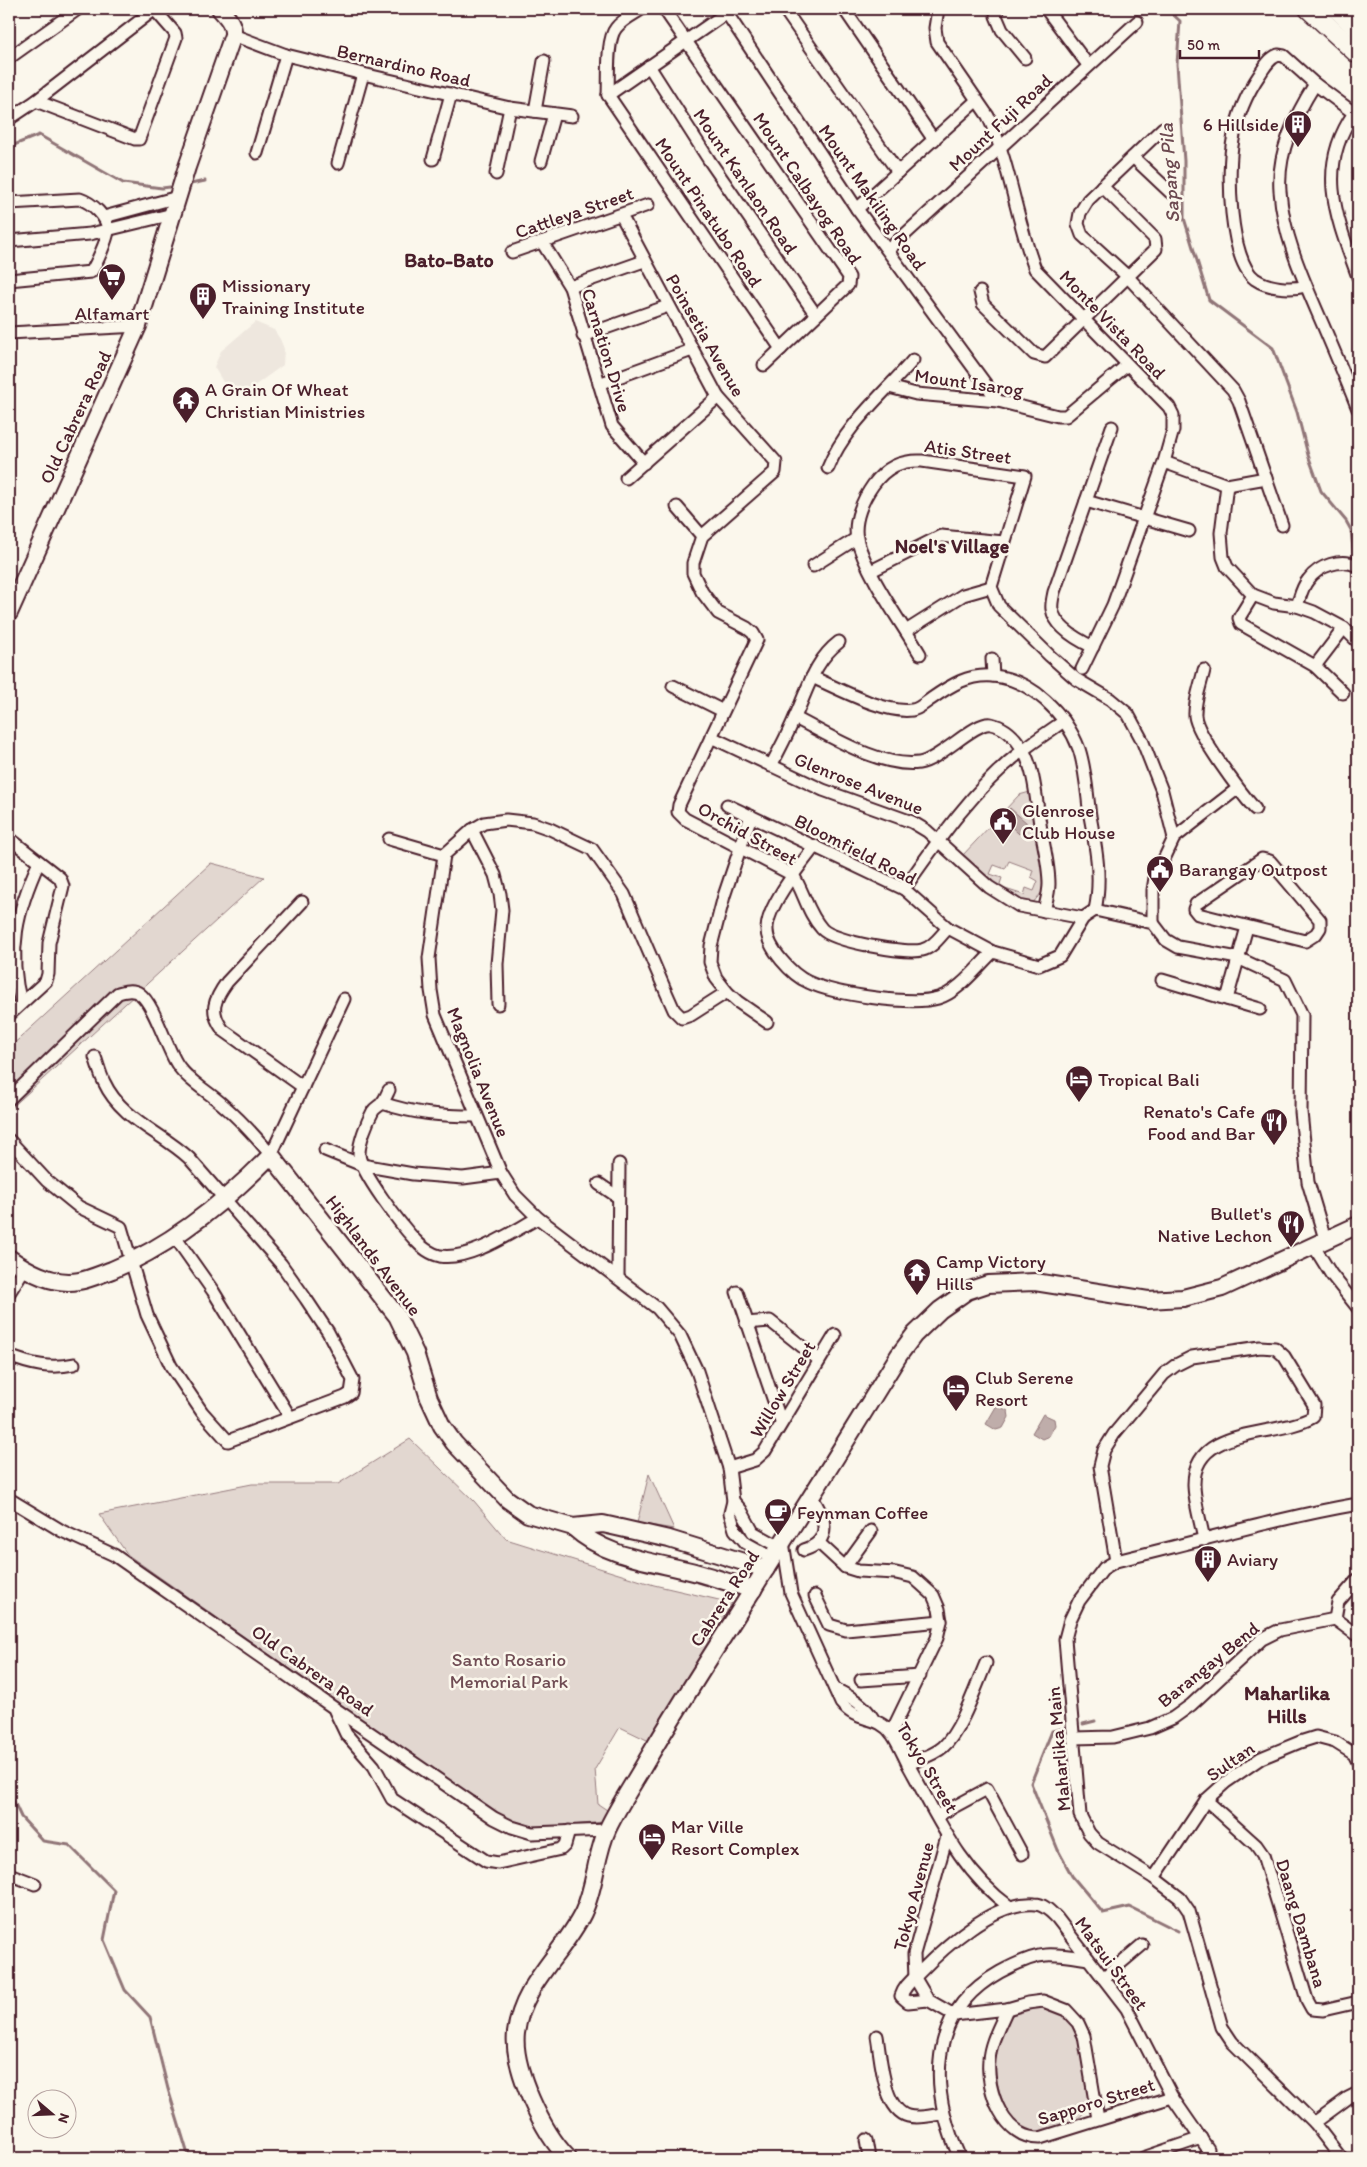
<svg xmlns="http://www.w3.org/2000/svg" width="1367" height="2167" font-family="Itim,sans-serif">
<rect width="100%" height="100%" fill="#fbf7ec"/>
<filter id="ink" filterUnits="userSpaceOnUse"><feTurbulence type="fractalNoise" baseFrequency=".02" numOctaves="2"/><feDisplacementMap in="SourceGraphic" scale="10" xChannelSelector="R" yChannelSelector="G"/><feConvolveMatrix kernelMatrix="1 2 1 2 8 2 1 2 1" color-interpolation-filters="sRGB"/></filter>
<g filter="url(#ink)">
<path fill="#eee7de" d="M255 322 274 330 280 339 284 349 283 365 243 394 226 387 214 367 221 351Z"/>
<g fill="#e2d7d0" stroke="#967b7e" fill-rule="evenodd">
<path d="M1030 792 1045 873 1042 892 1032 904C1010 904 978 870 962 856L1019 795ZM1009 861 1033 870 1031 877 1038 881 1034 891 1026 888 1024 895 999 887 1002 878 990 874 994 865 1005 869Z"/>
<path d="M211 863 264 877 9 1110V1048Z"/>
<path d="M410 1439 474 1501 506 1539 654 1585 732 1603 649 1741 620 1727 595 1769 598 1804 607 1810 603 1822 540 1828 521 1825 498 1815 128 1555 99 1514 252 1484H338Z"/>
<path d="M649 1474 674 1529 637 1523Z"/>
<path d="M1042 2007 1063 2014 1079 2034 1091 2100C1084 2117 1076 2121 1060 2126 1051 2128 1039 2133 1030 2131 1005 2127 992 2076 996 2055 998 2039 1006 2023 1016 2010Z"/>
</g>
<g fill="#bfadaa" stroke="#907477">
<path d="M1010 808 1028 824 1019 834 1002 818Z"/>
<path d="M997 1405 1008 1411 1009 1417 1003 1428 996 1430 986 1424Z"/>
<path d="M1043 1414 1054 1419 1055 1425 1049 1436 1042 1439 1032 1433Z"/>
</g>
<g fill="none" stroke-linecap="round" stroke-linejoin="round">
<g stroke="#907477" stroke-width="3">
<path d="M1167 9 1180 21 1177 64 1184 161V218L1209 300 1273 348 1297 412 1308 455 1321 491 1346 521 1351 530 1354 558"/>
<path d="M9 147 39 135 123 183 162 188 170 187"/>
<path d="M186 185 205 181"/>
<path d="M1083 1724 1095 1721"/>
<path d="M1066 1728 1052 1731 1031 1783 1058 1850 1072 1876 1103 1913 1130 1907 1178 1931"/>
<path d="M9 1791 21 1817 43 1841 69 1845 114 1890 104 1940 125 1990 150 2017 168 2089 189 2158"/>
</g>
<g stroke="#4a1f2b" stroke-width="15">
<g id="street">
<path d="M664 9 849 277 848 285 764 365"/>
<path d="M724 9 857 209 998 401"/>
<path d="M784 9 898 172"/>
<path d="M844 9 934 140"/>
<path d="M938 9 935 28 937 42 988 116C1010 164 1016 219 1035 269L1169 407 1173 415V430L1164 462 1113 605 1082 669"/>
<path d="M998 9 996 16 1002 30 1025 58"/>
<path d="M1046 9 1088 65"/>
<path d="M233 35 286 55 363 74 510 108 572 116"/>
<path d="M9 58 78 9"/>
<path d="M649 66 709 160 816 315"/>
<path d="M1315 84C1295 116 1277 152 1280 191 1283 237 1305 283 1323 325 1335 353 1347 381 1358 409"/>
<path d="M608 95 781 349"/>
<path d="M608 95 732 9"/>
<path d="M608 95C609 78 606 40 616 28 622 20 634 14 642 9"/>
<path d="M36 101 135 139H139L176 38 175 33 154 9"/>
<path d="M535 111 544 61"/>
<path d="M1354 113C1315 169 1337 219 1358 277"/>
<path d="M9 119 36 101 155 9"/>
<path d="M1163 128 1088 200 1080 213 1078 224 1082 235 1127 276 1233 390 1239 401 1282 525"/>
<path d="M257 153 286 55"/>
<path d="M1133 157 1170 192"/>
<path d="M433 159 451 94"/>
<path d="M541 161 554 114"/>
<path d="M338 163 363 74"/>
<path d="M496 174 510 108"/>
<path d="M9 203 80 199C92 203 108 217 108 231 107 240 96 265 91 272L9 280"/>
<path d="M857 209 977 100"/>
<path d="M621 215 718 397 776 462 775 472 702 536 693 563V573L702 592 718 613 747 628 753 633 757 640 679 805 678 812 685 819 793 875C804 892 808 914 822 929 834 942 906 954 922 950 933 948 941 935 948 928"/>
<path d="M104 217 178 197"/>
<path d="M9 241 90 234 173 214"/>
<path d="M542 242 570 287 612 426 644 463"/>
<path d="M888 250 1137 22"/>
<path d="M512 252 648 205"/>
<path d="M1306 286C1290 290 1268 288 1255 279 1229 260 1227 169 1233 140 1237 117 1247 93 1260 74 1265 66 1270 58 1278 55L1284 56 1315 84 1358 116"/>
<path d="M570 287 644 261"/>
<path d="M980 292 983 304 1034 354 1045 357 1156 249 1155 239 1102 186"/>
<path d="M9 333 138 326"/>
<path d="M583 336 668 306"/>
<path d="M599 384 692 350"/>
<path d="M889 387 916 394 998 401 1058 416H1066L1127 365"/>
<path d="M1164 462 1227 485 1266 478"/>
<path d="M828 468C845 425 884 394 913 360"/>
<path d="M626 478 718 397"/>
<path d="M1227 485 1221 533 1223 557 1227 567 1253 595 1274 603 1297 606 1314 612 1344 628 1358 642"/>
<path d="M1086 501 1189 531"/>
<path d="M677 507 702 536"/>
<path d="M813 566 857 538"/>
<path d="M871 571 941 536 1004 542"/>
<path d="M1253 595 1239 618 1241 624 1315 666 1343 693"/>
<path d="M1297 606C1300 597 1302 587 1308 580 1319 565 1341 558 1358 566"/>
<path d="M906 631 963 595 991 587"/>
<path d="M1093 647C1078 640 1055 627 1052 609 1051 604 1053 597 1054 592L1112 427"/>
<path d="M920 654C901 622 866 574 857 539 853 521 863 499 873 485 886 467 901 460 922 461L1025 476 991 587 999 606 1050 656 1076 679 1110 699 1128 714 1142 740 1162 791 1174 838"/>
<path d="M992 659 993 676"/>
<path d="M1315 666 1344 628"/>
<path d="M1204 670C1201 684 1194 701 1195 716 1197 735 1241 793 1255 809"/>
<path d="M812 677C838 688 884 714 912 710 919 709 925 703 931 699 951 685 968 674 993 676 1031 679 1066 714 1079 749 1086 770 1087 794 1090 816 1096 848 1102 878 1095 910"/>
<path d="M673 686 723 711"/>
<path d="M795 718C829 735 880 768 919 763 940 760 975 721 991 724 1006 727 1016 738 1023 750 1035 771 1036 800 1040 824 1043 844 1049 864 1049 884 1049 893 1046 902 1044 911"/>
<path d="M711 737 823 790 912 822 927 831 989 887 1019 906 1083 918 1095 910 1153 923 1166 940 1178 947 1238 958 1285 980 1302 1015 1301 1112 1308 1182 1325 1239"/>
<path d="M771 766C779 750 788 734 795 717 808 689 814 661 839 642"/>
<path d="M727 805 904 889 948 928 993 952 1039 965 1060 956 1083 918"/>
<path d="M751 816 724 896 711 946 710 962 716 978 727 992 738 1002 767 1022"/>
<path d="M472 830 495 875 500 894 502 910 497 964 498 1004"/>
<path d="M9 838 60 878 63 886 49 943 48 974 46 981 9 1015"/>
<path d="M389 839 444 855"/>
<path d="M815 846C801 864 766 907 767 930 767 948 792 975 808 982 833 994 911 1006 938 998 959 992 977 967 993 952"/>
<path d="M1262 859 1270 861 1320 920V928L1316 934 1305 941 1198 914 1194 909 1196 904Z"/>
<path d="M904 889C939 839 975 787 1023 750 1036 740 1051 730 1064 721"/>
<path d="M302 902 227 982C214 1000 209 1011 223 1030L303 1087"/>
<path d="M1153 923V890L1155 878 1174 838 1237 789"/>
<path d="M1162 980 1260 1009"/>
<path d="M727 992 691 1015 682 1018 674 1010 666 992 624 894 592 849 550 829 533 823 506 820 484 823 472 830 444 855 429 958 431 990 435 1015 501 1173 515 1195 538 1218 657 1308 680 1335 697 1371 729 1468 733 1501 730 1513 735 1530 746 1543 773 1558"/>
<path d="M1227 999 1247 927"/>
<path d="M21 1003C7 951 17 910 39 862"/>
<path d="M389 1090C387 1094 385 1100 381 1104 379 1106 375 1108 373 1111 367 1122 359 1142 359 1154 360 1172 402 1226 415 1240 421 1247 431 1254 440 1256 470 1261 513 1231 538 1218"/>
<path d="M9 1099 118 993C126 991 133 989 140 994 154 1004 166 1047 177 1064 188 1081 209 1092 223 1105 241 1120 256 1137 271 1155L344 999"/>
<path d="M382 1103C415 1114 441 1116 476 1116"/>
<path d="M9 1140 47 1181 79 1207 121 1227 147 1315 171 1366 202 1412 228 1441 345 1397 351 1393 353 1380 328 1332 306 1299 281 1264 189 1158C161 1132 121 1119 104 1082 100 1074 98 1065 95 1057"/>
<path d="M325 1150 362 1165 413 1174 463 1178 501 1173"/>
<path d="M599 1184 618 1197"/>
<path d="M175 1237 213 1291 290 1417"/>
<path d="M1313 1245 1331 1274 1358 1308"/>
<path d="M618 1277 619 1164"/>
<path d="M737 1292 781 1422"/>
<path d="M9 1293 24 1269"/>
<path d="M746 1323 770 1321 819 1360"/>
<path d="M9 1356C31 1365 51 1369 74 1364"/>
<path d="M729 1468 755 1460 765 1451 835 1335"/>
<path d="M9 1499 62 1531 114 1555 334 1708 494 1818 512 1827 532 1833 607 1830"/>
<path d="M733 1501 741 1510 753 1532 780 1547"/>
<path d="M783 1542 791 1593 841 1703C859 1725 876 1713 892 1734 899 1744 904 1757 910 1768 938 1818 961 1872 1010 1907"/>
<path d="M819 1543 845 1567 858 1571 896 1573 913 1577 933 1595 939 1609 941 1621 937 1638 891 1733"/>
<path d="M804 1550C833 1541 826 1516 811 1497"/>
<path d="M1116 1561 1100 1466 1104 1450 1114 1434 1164 1374 1176 1365 1192 1357 1260 1347 1275 1348 1284 1356 1314 1405 1313 1417C1277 1438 1194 1425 1194 1484 1194 1502 1201 1522 1204 1540"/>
<path d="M845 1567 871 1531"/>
<path d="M815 1596 829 1625 846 1630 941 1621"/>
<path d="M1335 1619 1338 1602 1358 1579"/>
<path d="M861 1680 920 1676"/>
<path d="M835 1689C851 1697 865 1705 874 1720"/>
<path d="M335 1711 346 1734 374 1766 392 1799 486 1861 498 1863 561 1849 565 1845 569 1831"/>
<path d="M1074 1738 1113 1737 1150 1728 1173 1718 1191 1705 1262 1639 1280 1630 1335 1619 1358 1636"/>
<path d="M908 1764C920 1759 934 1755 943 1747 961 1731 976 1686 986 1663"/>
<path d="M1206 1800 1256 1845 1263 1855 1307 2000 1312 2009 1323 2010 1358 2002"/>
<path d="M937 1816 987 1789 1022 1854"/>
<path d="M947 1836 914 1954 915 1978 928 2000 954 2015 1007 2009 1028 2003 1043 2001 1066 2010 1078 2023 1084 2036 1098 2119"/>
<path d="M9 1874 35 1884"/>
<path d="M1154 1878 1206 1800 1226 1782 1261 1758 1300 1742 1316 1737 1335 1742 1354 1754 1358 1762"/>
<path d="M1103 1978 1142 1945"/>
<path d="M928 2000 908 2002 901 1996C904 1987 910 1982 917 1975 944 1947 994 1901 1035 1904 1044 1904 1051 1912 1057 1918L1127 2009 1172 2097 1208 2149 1206 2158"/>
<path d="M1007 2009C1000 2026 990 2042 989 2060 986 2091 1004 2139 1040 2138L1172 2097"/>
<path d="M877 2036C881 2058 883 2109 908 2116 919 2119 932 2115 943 2114"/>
<path d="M1314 2123 1348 2098 1358 2093"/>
<path d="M866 2140 869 2158"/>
<path d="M960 2158C929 2090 926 2013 1000 1972 1013 1965 1031 1956 1046 1955 1060 1954 1075 1957 1088 1959"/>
<path d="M1143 2158 1201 2138"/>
<path d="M1341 2158 1314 2123 1232 2042 1222 2027 1189 1911 1180 1898 1154 1878 1098 1843 1089 1833 1080 1815 1065 1639 1070 1620 1079 1601 1104 1568 1116 1561C1197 1542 1277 1518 1358 1504"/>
</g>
</g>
<g stroke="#4a1f2b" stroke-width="20">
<g id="secondary">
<path d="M9 613 138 326 187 167 233 35C234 24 227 17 220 9"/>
<path d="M9 1258C29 1272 54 1286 79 1281 90 1279 101 1274 112 1270 172 1245 225 1202 271 1155L397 1316 415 1353 429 1398 442 1426 454 1443 507 1499 528 1514 573 1527 603 1524 612 1526 669 1539 766 1569"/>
<path d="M573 1527C608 1559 654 1561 698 1573 716 1578 734 1584 753 1590"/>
<path d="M568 2158C543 2133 512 2068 516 2033 522 1984 563 1954 583 1913 596 1886 595 1855 608 1828 619 1805 634 1783 647 1760 675 1712 705 1665 735 1618 790 1531 845 1443 899 1355L914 1335 940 1310 967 1291 988 1284 1035 1282 1148 1300 1183 1298 1222 1288 1358 1225"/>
</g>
</g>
<g stroke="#4a1f2b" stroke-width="22">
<g id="primary">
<path d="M1309 9 1358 54"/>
<path d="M1337 9 1358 29"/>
</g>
</g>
<use href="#street" stroke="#fbf7ec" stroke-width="11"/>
<use href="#secondary" stroke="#fbf7ec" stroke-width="16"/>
<use href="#primary" stroke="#fbf7ec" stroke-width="19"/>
</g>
</g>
<defs>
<g id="building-pin" transform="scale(1.4375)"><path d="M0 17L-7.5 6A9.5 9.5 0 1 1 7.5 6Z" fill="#4a1f2b" stroke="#fbf7ec"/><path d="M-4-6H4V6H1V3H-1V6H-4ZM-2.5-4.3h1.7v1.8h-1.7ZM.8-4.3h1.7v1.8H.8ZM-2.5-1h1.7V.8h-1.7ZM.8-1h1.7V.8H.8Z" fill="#fff"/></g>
<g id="supermarket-pin" transform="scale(1.4375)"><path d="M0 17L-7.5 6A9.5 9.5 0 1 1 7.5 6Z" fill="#4a1f2b" stroke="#fbf7ec"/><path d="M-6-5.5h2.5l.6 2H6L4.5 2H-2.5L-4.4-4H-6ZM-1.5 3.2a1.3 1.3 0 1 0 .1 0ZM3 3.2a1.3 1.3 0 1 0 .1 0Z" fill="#fff"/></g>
<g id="temple-pin" transform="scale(1.4375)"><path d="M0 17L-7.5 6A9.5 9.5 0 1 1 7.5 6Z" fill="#4a1f2b" stroke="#fbf7ec"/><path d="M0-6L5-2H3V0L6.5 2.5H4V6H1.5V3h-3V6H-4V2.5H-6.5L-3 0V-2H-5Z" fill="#fff"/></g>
<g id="civic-pin" transform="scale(1.4375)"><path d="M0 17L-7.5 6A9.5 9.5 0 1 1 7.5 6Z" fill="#4a1f2b" stroke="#fbf7ec"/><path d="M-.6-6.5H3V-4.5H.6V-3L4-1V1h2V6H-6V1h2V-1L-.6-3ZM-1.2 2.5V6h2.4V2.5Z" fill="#fff"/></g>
<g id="hotel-pin" transform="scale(1.4375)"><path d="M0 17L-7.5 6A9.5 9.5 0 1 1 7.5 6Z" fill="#4a1f2b" stroke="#fbf7ec"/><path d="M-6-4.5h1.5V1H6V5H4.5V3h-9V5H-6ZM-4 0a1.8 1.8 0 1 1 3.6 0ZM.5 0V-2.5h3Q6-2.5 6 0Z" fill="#fff"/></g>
<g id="restaurant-pin" transform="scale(1.4375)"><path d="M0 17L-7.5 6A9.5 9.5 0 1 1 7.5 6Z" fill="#4a1f2b" stroke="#fbf7ec"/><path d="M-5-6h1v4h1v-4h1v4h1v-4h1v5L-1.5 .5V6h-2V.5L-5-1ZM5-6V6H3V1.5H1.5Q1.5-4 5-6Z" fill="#fff"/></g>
<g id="cafe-pin" transform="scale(1.4375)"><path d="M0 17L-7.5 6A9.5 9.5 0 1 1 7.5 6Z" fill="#4a1f2b" stroke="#fbf7ec"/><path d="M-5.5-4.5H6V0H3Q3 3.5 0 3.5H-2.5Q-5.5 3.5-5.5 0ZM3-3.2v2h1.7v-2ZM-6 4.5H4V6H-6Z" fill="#fff"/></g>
</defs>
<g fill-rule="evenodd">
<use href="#building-pin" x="1298" y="124"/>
<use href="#supermarket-pin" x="112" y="277"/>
<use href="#building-pin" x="203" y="296"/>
<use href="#temple-pin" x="186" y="400"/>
<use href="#civic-pin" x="1003" y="821"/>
<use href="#civic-pin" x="1160" y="869"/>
<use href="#hotel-pin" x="1079" y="1079"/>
<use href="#restaurant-pin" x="1274" y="1122"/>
<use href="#restaurant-pin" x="1291" y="1224"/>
<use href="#temple-pin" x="917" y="1272"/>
<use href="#hotel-pin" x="956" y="1388"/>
<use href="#cafe-pin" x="778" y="1512"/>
<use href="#building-pin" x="1208" y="1559"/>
<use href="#hotel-pin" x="652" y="1837"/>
</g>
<g text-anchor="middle" stroke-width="5" stroke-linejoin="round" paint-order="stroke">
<g font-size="19" fill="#4a1f2b" stroke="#fbf7ec">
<text transform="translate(404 65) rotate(13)" y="7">Bernardino Road</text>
<text transform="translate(1000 122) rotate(-43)" y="7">Mount Fuji Road</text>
<text transform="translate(746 181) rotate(56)" y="7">Mount Kanlaon Road</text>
<text transform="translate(808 188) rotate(56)" y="7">Mount Calbayog Road</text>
<text transform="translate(873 197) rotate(55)" y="7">Mount Makiling Road</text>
<text transform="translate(574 212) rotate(-19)" y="7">Cattleya Street</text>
<text transform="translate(709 212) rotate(56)" y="7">Mount Pinatubo Road</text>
<text transform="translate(1113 324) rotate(46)" y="7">Monte Vista Road</text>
<text transform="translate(706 335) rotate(60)" y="7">Poinsetia Avenue</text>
<text transform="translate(607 350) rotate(73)" y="7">Carnation Drive</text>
<text transform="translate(969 382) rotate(8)" y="7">Mount Isarog</text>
<text transform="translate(75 417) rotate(-65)" y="7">Old Cabrera Road</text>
<text transform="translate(968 451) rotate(8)" y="7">Atis Street</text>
<text transform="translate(859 783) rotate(22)" y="7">Glenrose Avenue</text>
<text transform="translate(748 833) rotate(29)" y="7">Orchid Street</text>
<text transform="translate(856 849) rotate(27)" y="7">Bloomfield Road</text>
<text transform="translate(479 1072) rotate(68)" y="7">Magnolia Avenue</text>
<text transform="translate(374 1255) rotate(53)" y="7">Highlands Avenue</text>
<text transform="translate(782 1389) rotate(-59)" y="7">Willow Street</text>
<text transform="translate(724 1598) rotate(-57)" y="7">Cabrera Road</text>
<text transform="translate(1208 1664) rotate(-39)" y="7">Barangay Bend</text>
<text transform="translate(313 1670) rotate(35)" y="7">Old Cabrera Road</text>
<text transform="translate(1058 1749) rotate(-95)" y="7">Maharlika Main</text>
<text transform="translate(1230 1761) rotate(-35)" y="7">Sultan</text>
<text transform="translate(928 1767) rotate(59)" y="7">Tokyo Street</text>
<text transform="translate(913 1896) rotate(-75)" y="7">Tokyo Avenue</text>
<text transform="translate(1302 1923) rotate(73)" y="7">Daang Dambana</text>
<text transform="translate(1112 1963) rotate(54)" y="7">Matsui Street</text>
<text transform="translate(1096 2101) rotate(-17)" y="7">Sapporo Street</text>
</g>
<g font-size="19" fill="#4a1f2b" stroke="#fbf7ec" text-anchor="start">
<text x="1279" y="131" text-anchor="end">6 Hillside</text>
<text x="222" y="292">Missionary<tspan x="222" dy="22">Training Institute</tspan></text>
<text x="112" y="320" text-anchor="middle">Alfamart</text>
<text x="205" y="396">A Grain Of Wheat<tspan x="205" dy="22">Christian Ministries</tspan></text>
<text x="1022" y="817">Glenrose<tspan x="1022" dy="22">Club House</tspan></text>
<text x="1179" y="876">Barangay Outpost</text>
<text x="1098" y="1086">Tropical Bali</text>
<text x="1255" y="1118" text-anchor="end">Renato's Cafe<tspan x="1255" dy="22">Food and Bar</tspan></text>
<text x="1272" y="1220" text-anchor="end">Bullet's<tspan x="1272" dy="22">Native Lechon</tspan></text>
<text x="936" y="1268">Camp Victory<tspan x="936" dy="22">Hills</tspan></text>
<text x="975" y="1384">Club Serene<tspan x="975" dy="22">Resort</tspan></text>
<text x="797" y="1519">Feynman Coffee</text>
<text x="1227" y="1566">Aviary</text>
<text x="671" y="1833">Mar Ville<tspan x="671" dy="22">Resort Complex</tspan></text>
</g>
<g font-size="19" fill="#704d54" stroke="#fbf7ec">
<text x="509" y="1666">Santo Rosario<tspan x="509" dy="22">Memorial Park</tspan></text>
</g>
<g font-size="20" font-style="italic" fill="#6d4a51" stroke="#fbf7ec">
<text transform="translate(1169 173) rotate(-94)" y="7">Sapang Pila</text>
</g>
<g font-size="20" font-weight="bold" fill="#4a1f2b" stroke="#fbf7ec">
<text x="449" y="267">Bato-Bato</text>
<text x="952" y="553">Noel's Village</text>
<text x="1287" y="1700">Maharlika<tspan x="1287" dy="23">Hills</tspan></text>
</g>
</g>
<rect width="1367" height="2167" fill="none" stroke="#fbf7ec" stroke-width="30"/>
<rect x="15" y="15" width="1337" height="2137" fill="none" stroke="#4a1f2b" stroke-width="2" filter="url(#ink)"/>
<g transform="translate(52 2114) rotate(109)"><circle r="24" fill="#fbf7ec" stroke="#b4a19f"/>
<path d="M0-4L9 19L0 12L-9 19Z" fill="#4a1f2b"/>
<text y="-8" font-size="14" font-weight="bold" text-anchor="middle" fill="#4a1f2b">N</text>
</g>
<path d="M1180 50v8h79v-8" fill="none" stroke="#4a1f2b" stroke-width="2.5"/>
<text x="1187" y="50" font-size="15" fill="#4a1f2b" stroke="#fbf7ec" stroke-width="4" paint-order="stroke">50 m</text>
</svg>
